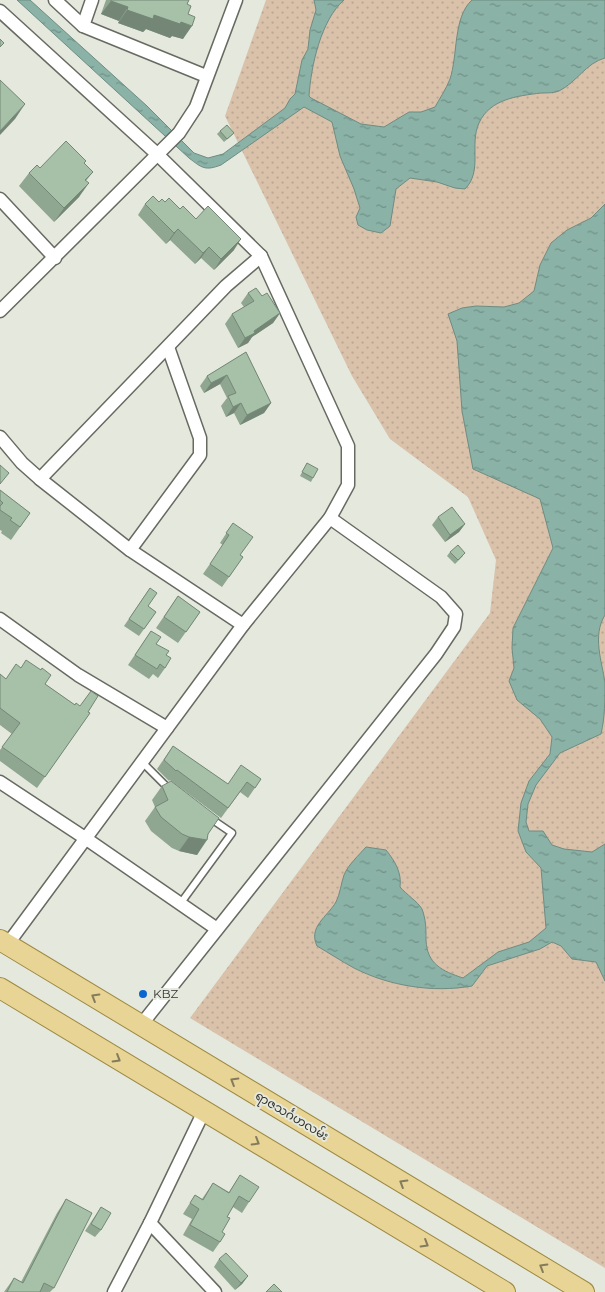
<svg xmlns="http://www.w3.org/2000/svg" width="605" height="1292" font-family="Montserrat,'Noto Sans Myanmar',sans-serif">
<defs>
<pattern id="grass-dots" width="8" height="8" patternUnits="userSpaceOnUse" patternTransform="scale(1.25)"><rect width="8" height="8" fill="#d9c1aa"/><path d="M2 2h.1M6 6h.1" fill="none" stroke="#bba693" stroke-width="1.8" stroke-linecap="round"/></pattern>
<pattern id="water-ripples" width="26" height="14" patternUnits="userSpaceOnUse" patternTransform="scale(1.25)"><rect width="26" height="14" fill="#8ab2a6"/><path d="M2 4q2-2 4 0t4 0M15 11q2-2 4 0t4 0" fill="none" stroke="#719188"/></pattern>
</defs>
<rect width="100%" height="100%" fill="#e5e8dd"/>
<path fill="url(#grass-dots)" d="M266 0H605V1268L190 1018 490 613 496 560 468 497 390 439 352 376 225 116Z"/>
<g fill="url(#water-ripples)" stroke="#6f8c82">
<path d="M17 0H30L147 106 194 153 208 158 223 154 285 108 290 99 295 94 302 60 308 49 310 30 316 10 314 0H344C321 20 311 66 309 96L311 98 361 124 384 127 409 112H421L435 107C440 98 446 89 450 79 458 55 453 17 472 0H605V58C586 63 577 82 559 91 554 93 547 93 541 93 517 96 490 99 479 123 469 145 483 171 465 189L455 188 437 182 410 178 396 189 390 226 381 233 367 230 358 225 356 217 360 208 354 189 340 156 332 122 304 107 221 165C205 171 202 168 189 158Z"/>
<path d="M605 204V615C592 636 602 661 605 683 605 700 605 717 601 734L560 753 536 785 528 804 526 822 529 831H543L552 845 564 849 592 852 605 844V981L596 962 572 959 561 946 552 942 540 949 487 966 472 986C433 993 389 986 354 968 341 961 329 953 317 946 308 927 327 917 336 902 340 894 341 884 344 875 348 865 359 855 366 847L386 850C395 861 402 873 400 887 406 894 418 902 422 909 426 920 426 928 426 940 427 964 442 971 463 978L498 952 529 942 546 928 541 868 526 852 518 831 521 803 529 781 550 754 552 737 540 719 517 700 509 681 514 668 512 648 513 628 553 548 540 499 473 469 462 411 457 341 448 314 462 308 476 306 504 307 519 303 534 291 540 265 551 243 567 230 591 218Z"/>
</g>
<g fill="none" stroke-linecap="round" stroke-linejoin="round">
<g stroke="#676a61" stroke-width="9">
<g id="service">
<path d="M142 762 169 789"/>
<path d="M180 904 232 833 210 818"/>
</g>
</g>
<g stroke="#676a61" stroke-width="15">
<g id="minor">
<path d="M55 0 83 26 206 76"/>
<path d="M0 11 157 154 261 256 348 446V485L330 518 243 625 7 945"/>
<path d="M83 26 92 0"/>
<path d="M0 199 55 258"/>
<path d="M0 311 179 133 196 107 236 0"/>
<path d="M0 437 22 463 40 479 130 550 243 625"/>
<path d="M40 479 226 286 261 256"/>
<path d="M130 550 200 455V438L168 347"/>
<path d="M0 619 78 675 167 728"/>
<path d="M0 782 85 838 217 929"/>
<path d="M141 1025 436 654 454 627 456 614 441 597 330 518"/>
<path d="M150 1223 215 1292"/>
<path d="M114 1292 150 1223 204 1111"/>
</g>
</g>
<g stroke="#9e8942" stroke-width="22">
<g id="primary">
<path d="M0 940 584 1292"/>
<path d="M0 988 505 1292"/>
</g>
</g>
<use href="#service" stroke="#fff" stroke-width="6"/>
<use href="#minor" stroke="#fff" stroke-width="12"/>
<use href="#primary" stroke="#e8d494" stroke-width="20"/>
</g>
<g fill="#8fa690">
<path d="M106 0H189L187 4 188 14 183 39 172 36 170 38 146 29 143 32 118 23 119 21 101 14Z"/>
<path d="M220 131 234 133 231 136 224 142 217 134Z"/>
<path d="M84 163 93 172 86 181 79 197 54 222 19 186 29 173 40 168Z"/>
<path d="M159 202H165L180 209 196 219 234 250 214 270 201 258 195 264 170 240 166 244 138 215 145 204Z"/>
<path d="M248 293 262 296 280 313 273 323 252 337 248 343 238 348 225 324 232 314 244 307 241 303Z"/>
<path d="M246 352 271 403 264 413 240 425 234 413 226 417 221 406 227 398 220 384 204 393 200 386 207 376Z"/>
<path d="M307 463 313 478 311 482 300 476Z"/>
<path d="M0 490 30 513 11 540 1 533 2 531 0 530Z"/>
<path d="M438 517 465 524 459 532 445 542 432 525Z"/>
<path d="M233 523 240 555 243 557 222 587 203 574 223 545 220 543Z"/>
<path d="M450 552 463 556 455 564 447 556Z"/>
<path d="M150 588 148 606 156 612 139 636 124 626Z"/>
<path d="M178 596 200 612 178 643 156 628Z"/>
<path d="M151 631 156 644 166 655 165 668 158 678 153 674 149 679 128 665Z"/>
<path d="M0 674 6 679 45 684 75 705 90 713 37 788 0 761V750L12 734 0 725Z"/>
<path d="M173 746 228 784 261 779 248 798 240 792 221 818 170 780 169 781 157 769Z"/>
<path d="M162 786 208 834 197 855 179 851 172 848 151 831 145 821 155 807 152 800Z"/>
<path d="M240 1175 249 1202 242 1213 233 1207 227 1217 222 1232 220 1242 213 1252 183 1235 192 1219 183 1214 195 1195 202 1199 213 1183 229 1192Z"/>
<path d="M66 1199 54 1288 50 1292H4L14 1278 21 1282 57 1213Z"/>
<path d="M101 1207V1230L95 1237 85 1231Z"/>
<path d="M219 1259 248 1276 242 1284 235 1290 214 1267Z"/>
</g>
<g fill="#748776">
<path d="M111 1 128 7 119 21 101 14Z"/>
<path d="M127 10 154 15 181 22 192 26 183 39 172 36 170 38 146 29 143 32 118 23Z"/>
<path d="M25 104 15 119 0 135V131Z"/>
<path d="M89 183 79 197 54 222 64 208Z"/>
<path d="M178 229 170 240 166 244 174 233Z"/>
<path d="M241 239 234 250 214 270 221 259Z"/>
<path d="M209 247 201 258 195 264 203 253Z"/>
<path d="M280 313 273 323 252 337 248 343 238 348 245 338 254 331Z"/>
<path d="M227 375 220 384 204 393 211 383Z"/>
<path d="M241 403 234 413 226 417 233 407Z"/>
<path d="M271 403 264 413 240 425 247 415Z"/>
<path d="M465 524 459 532 445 542 450 535Z"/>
<path d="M189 837 207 840 197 855 179 851Z"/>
<path d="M248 1276 242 1284 235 1290 241 1283Z"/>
</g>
<g fill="#a6c1a8" stroke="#748776">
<path d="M111 0H189L187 4 191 6 188 14 195 17 192 26 181 22 180 24 154 15 153 19 127 10 128 7 111 1Z"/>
<path d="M0 39 4 43 0 47Z"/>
<path d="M0 80 25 104 0 131Z"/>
<path d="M227 125 234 133 227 139 220 131Z"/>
<path d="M66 141 86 161 84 163 93 172 85 180 89 183 64 208 29 173 37 165 40 168Z"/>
<path d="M153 196 159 202 162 199 165 202 169 198 180 209 183 206 196 219 208 206 241 239 221 259 209 247 203 253 178 229 174 233 145 204Z"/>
<path d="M256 288 262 296 267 293 280 313 254 331 255 333 245 338 232 314 254 301 248 293Z"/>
<path d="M246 352 271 403 247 415 241 403 233 407 228 396 236 393 227 375 211 383 207 376Z"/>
<path d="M307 463 318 469 313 478 302 472Z"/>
<path d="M0 465 9 473 0 484Z"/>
<path d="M0 490 30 513 20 527 10 520 12 518 0 510V506L3 503 0 500Z"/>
<path d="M452 507 465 524 450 535 438 517Z"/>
<path d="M233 523 253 537 240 555 243 557 229 577 210 564 229 535 226 533Z"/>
<path d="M458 545 465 553 458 560 450 552Z"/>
<path d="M150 588 157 593 148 606 156 612 144 629 129 619Z"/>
<path d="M178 596 200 612 186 632 164 617Z"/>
<path d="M151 631 161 637 156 644 169 651 166 655 171 658 165 668 160 664 157 669 135 655Z"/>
<path d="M26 660 41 670 42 668 51 675 45 684 75 705 76 703 80 706 91 691 98 696 88 712 90 713 45 777 2 747 20 723 0 708V674L6 679 16 664 21 668Z"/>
<path d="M173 746 228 784 241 765 261 779 255 788 247 782 228 808 177 770 176 771 164 760Z"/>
<path d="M171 781 219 818 208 834 207 840 189 837 182 834 161 817 155 807 168 800 162 786Z"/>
<path d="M240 1175 259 1187 249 1202 239 1196 227 1217 230 1218 222 1232 225 1234 220 1242 190 1225 199 1209 190 1203 195 1195 203 1200 213 1183 229 1193Z"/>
<path d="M66 1199 92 1213 54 1288 44 1283 40 1292H7L14 1278 23 1283Z"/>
<path d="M101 1207 111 1213 101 1230 91 1224Z"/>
<path d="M226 1253 248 1276 241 1283 219 1259Z"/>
<path d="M274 1284 282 1292H266Z"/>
</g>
<defs><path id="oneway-chevron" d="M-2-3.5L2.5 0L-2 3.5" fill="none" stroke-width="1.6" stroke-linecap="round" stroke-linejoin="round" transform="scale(1.25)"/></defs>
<g stroke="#837b5c">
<use href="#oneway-chevron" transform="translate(95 997) rotate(-149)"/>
<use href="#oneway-chevron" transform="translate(117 1059) rotate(31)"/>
<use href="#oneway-chevron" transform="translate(234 1081) rotate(-149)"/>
<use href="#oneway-chevron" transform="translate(256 1142) rotate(31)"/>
<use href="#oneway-chevron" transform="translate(403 1183) rotate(-149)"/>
<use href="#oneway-chevron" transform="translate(425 1244) rotate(31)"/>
<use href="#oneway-chevron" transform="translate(543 1267) rotate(-149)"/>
</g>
<circle fill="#0c66cf" stroke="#e5e8dd" stroke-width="2" cx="143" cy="994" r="5"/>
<g text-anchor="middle" stroke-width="4" stroke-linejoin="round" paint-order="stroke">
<g font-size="12" fill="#31322e" stroke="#e5e8dd" text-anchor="start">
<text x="153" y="998">KBZ</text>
</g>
<g font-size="12" fill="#31322e" stroke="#e5e8dd">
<text transform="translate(292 1116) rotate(31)" y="4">ရာဇသင်္ဂဟလမ်း</text>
</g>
</g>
</svg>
